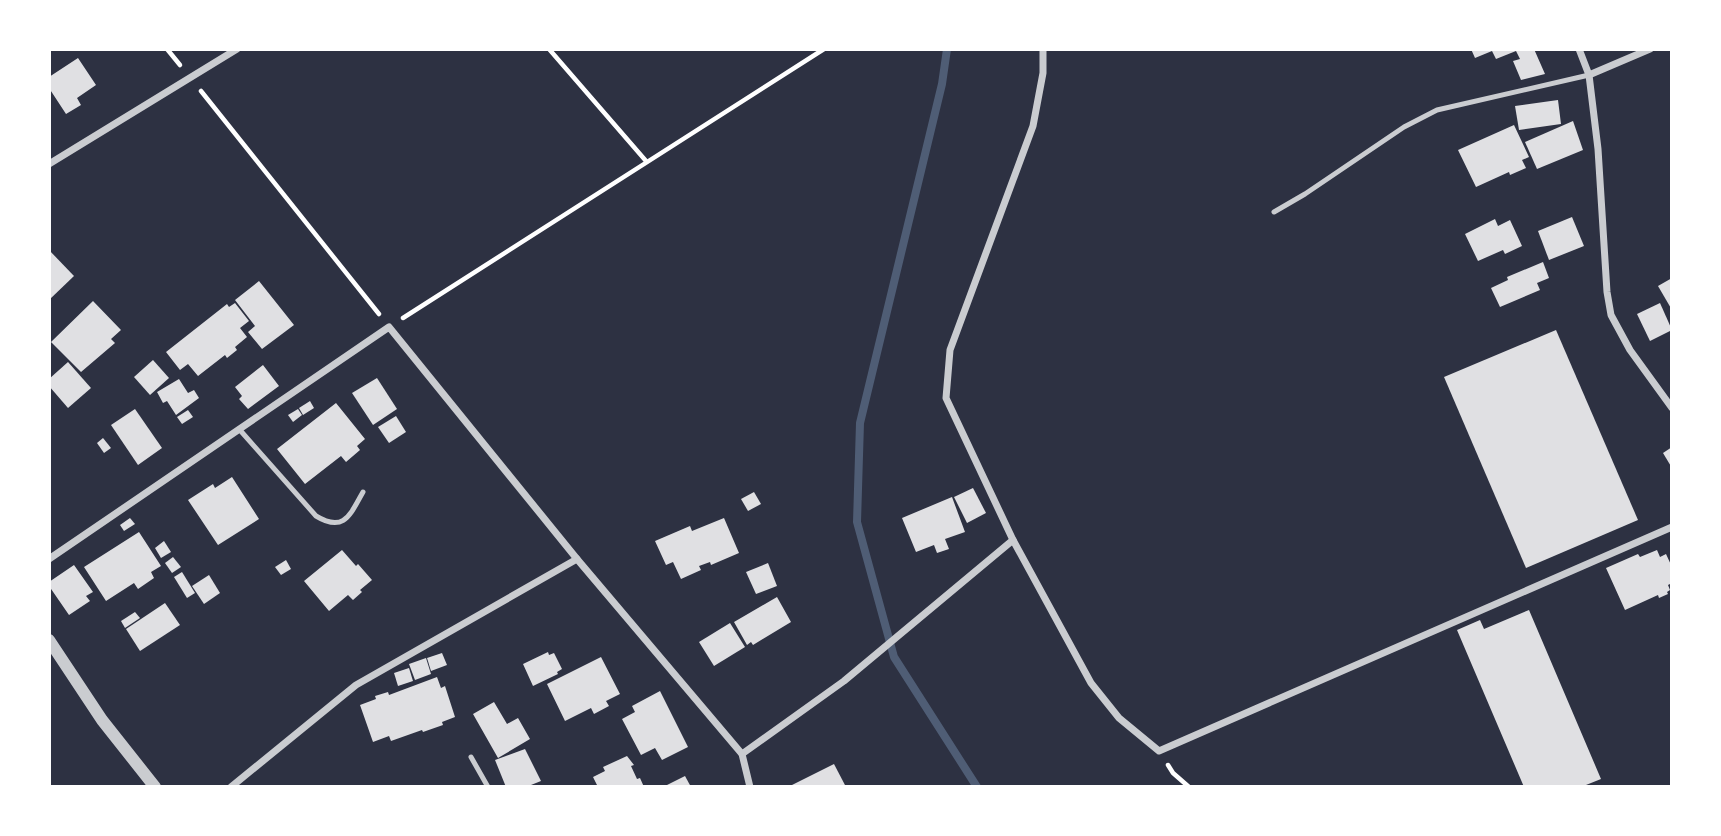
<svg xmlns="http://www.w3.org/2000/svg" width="1721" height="836" font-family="'Noto Sans',sans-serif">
<rect width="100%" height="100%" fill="#2d3142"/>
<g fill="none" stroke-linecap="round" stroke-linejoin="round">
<path stroke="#4f5d75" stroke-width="8" d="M947 49 942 84 860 423 857 522 894 657 977 787"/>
</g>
<g fill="#e0e0e3">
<path d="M1471 49H1534L1545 74 1521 80 1513 61 1520 59 1516 51 1496 59 1492 51 1475 58Z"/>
<path d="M78 58 96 85 77 98 81 105 66 114 49 88V77Z"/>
<path d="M1558 100 1561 124 1519 130 1515 106Z"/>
<path d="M1573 121 1583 150 1537 169 1525 142Z"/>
<path d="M1514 125 1529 157 1522 160 1526 168 1510 175 1509 172 1476 187 1458 150Z"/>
<path d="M1572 217 1584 246 1549 260 1538 231Z"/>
<path d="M1495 219 1498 226 1510 220 1522 246 1505 254 1503 250 1478 261 1465 234Z"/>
<path d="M49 250 74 276 49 300Z"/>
<path d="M1543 262 1549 278 1537 283 1540 290 1500 307 1491 288 1508 280 1507 277Z"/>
<path d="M1672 278V310L1658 286Z"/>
<path d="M259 281 294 325 262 349 248 332 255 326 235 300Z"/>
<path d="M93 301 121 330 111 339 115 343 81 372 51 342Z"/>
<path d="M235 303 249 321 240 328 247 337 235 347 237 350 227 358 225 355 198 376 188 364 180 370 166 352 227 304 229 307Z"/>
<path d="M1660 303 1672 330 1650 341 1637 314Z"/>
<path d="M1556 330 1638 520 1526 568 1444 377Z"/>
<path d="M153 360 169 378 150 395 134 377Z"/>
<path d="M68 362 91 388 68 408 49 386V379Z"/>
<path d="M263 365 279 386 248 409 239 399 242 396 235 387Z"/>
<path d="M377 378 397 409 373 425 352 393Z"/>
<path d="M179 379 188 393 194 390 199 398 176 415 167 401 163 403 157 392Z"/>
<path d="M310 401 314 408 303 415 299 408Z"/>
<path d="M336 403 365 439 357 446 360 450 346 462 341 456 305 484 277 449Z"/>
<path d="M135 409 162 448 138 465 111 425Z"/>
<path d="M298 409 302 415 293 422 288 415Z"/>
<path d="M188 410 193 417 182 424 177 417Z"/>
<path d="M396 416 406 432 389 443 378 427Z"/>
<path d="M103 438 111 448 104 453 97 443Z"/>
<path d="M1672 447V468L1663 453Z"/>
<path d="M232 477 259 519 218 545 188 500 213 484 215 488Z"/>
<path d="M973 488 986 513 967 523 954 497Z"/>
<path d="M754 492 761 504 748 511 741 499Z"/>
<path d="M952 497 965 532 945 539 949 549 937 553 934 545 916 552 902 518Z"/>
<path d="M130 518 135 524 124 531 120 525Z"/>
<path d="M724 518 739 553 711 565 710 562 699 566 701 570 681 579 673 562 666 565 655 541 690 526 692 531Z"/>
<path d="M139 532 161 566 151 572 154 578 138 589 134 583 106 601 84 567Z"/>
<path d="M164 541 171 552 161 558 155 548Z"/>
<path d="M342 550 356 566 358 564 372 580 360 590 362 592 353 600 348 595 329 611 304 581Z"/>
<path d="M1657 550 1660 557 1666 554 1672 567V583L1668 585 1670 590 1667 592 1668 594 1659 598 1658 595 1625 610 1606 568 1638 554 1640 557Z"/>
<path d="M173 557 181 567 172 573 165 563Z"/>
<path d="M286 560 291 569 281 575 275 567Z"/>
<path d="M768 563 777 586 756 594 746 572Z"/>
<path d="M74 565 93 592 86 596 90 601 69 615 49 586V582Z"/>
<path d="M182 572 195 593 187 598 174 577Z"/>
<path d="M209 575 220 593 204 604 192 586Z"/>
<path d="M777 597 791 622 753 645 751 642 747 645 734 622Z"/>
<path d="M165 603 180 625 140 651 126 629Z"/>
<path d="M1529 610 1601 779 1581 787H1524L1457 630 1480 620 1484 629Z"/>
<path d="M135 612 140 618 125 628 121 621Z"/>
<path d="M730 623 745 647 714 666 699 642Z"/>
<path d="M548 652 549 655 554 653 562 669 557 672 558 674 533 686 523 664Z"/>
<path d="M442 653 447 665 431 671 427 658Z"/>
<path d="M601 657 620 694 606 701 609 706 594 714 591 708 565 721 547 684Z"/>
<path d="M426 658 431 674 415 680 409 664Z"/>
<path d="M409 668 413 681 398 686 394 673Z"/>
<path d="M437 677 441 688 445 686 455 717 442 722 443 725 423 732 422 730 391 741 389 736 373 742 360 705 376 699 375 696 388 692 389 695Z"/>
<path d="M660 691 688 747 662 760 655 748 641 755 622 719 635 712 632 706Z"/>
<path d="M494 702 507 724 518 718 530 739 498 758 473 714Z"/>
<path d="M525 749 541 781 526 787H506L495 760Z"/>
<path d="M627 756 634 765 631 766 637 779 640 778 644 787H598L593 777 605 771 603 767Z"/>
<path d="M834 764 846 787H788Z"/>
<path d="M685 776 691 787H663Z"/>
</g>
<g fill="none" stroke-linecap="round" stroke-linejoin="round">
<g stroke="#fff" stroke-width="4.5">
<path d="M167 49 180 65"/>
<path d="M549 49 646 161"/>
<path d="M201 91 379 314"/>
<path d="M403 318 824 49"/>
<path d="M1168 765 1173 773 1189 787"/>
</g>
<g stroke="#caccd0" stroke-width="5">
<path d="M1274 212 1305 194 1404 127 1437 110 1589 75"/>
<path d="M239 429 316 516C344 533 350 515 363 492"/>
<path d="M471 757 488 787"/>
</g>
<g stroke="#caccd0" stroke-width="7">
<path d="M1043 49V73L1033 126 950 350 946 398 1013 540 1091 683 1119 718 1159 751 1672 527"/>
<path d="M1579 49 1589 75 1598 149 1607 292 1611 315 1630 350 1672 408"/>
<path d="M1589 75 1650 49"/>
<path d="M49 164 237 49"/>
<path d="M49 559 389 327 577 559 742 754 750 787"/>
<path d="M742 754 844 681 1013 540"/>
<path d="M231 787 356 685 577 559"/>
</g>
<path stroke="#caccd0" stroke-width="12" d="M49 640 102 720 155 787"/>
</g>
<rect width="1721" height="836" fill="none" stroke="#ffffff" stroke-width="102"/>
</svg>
